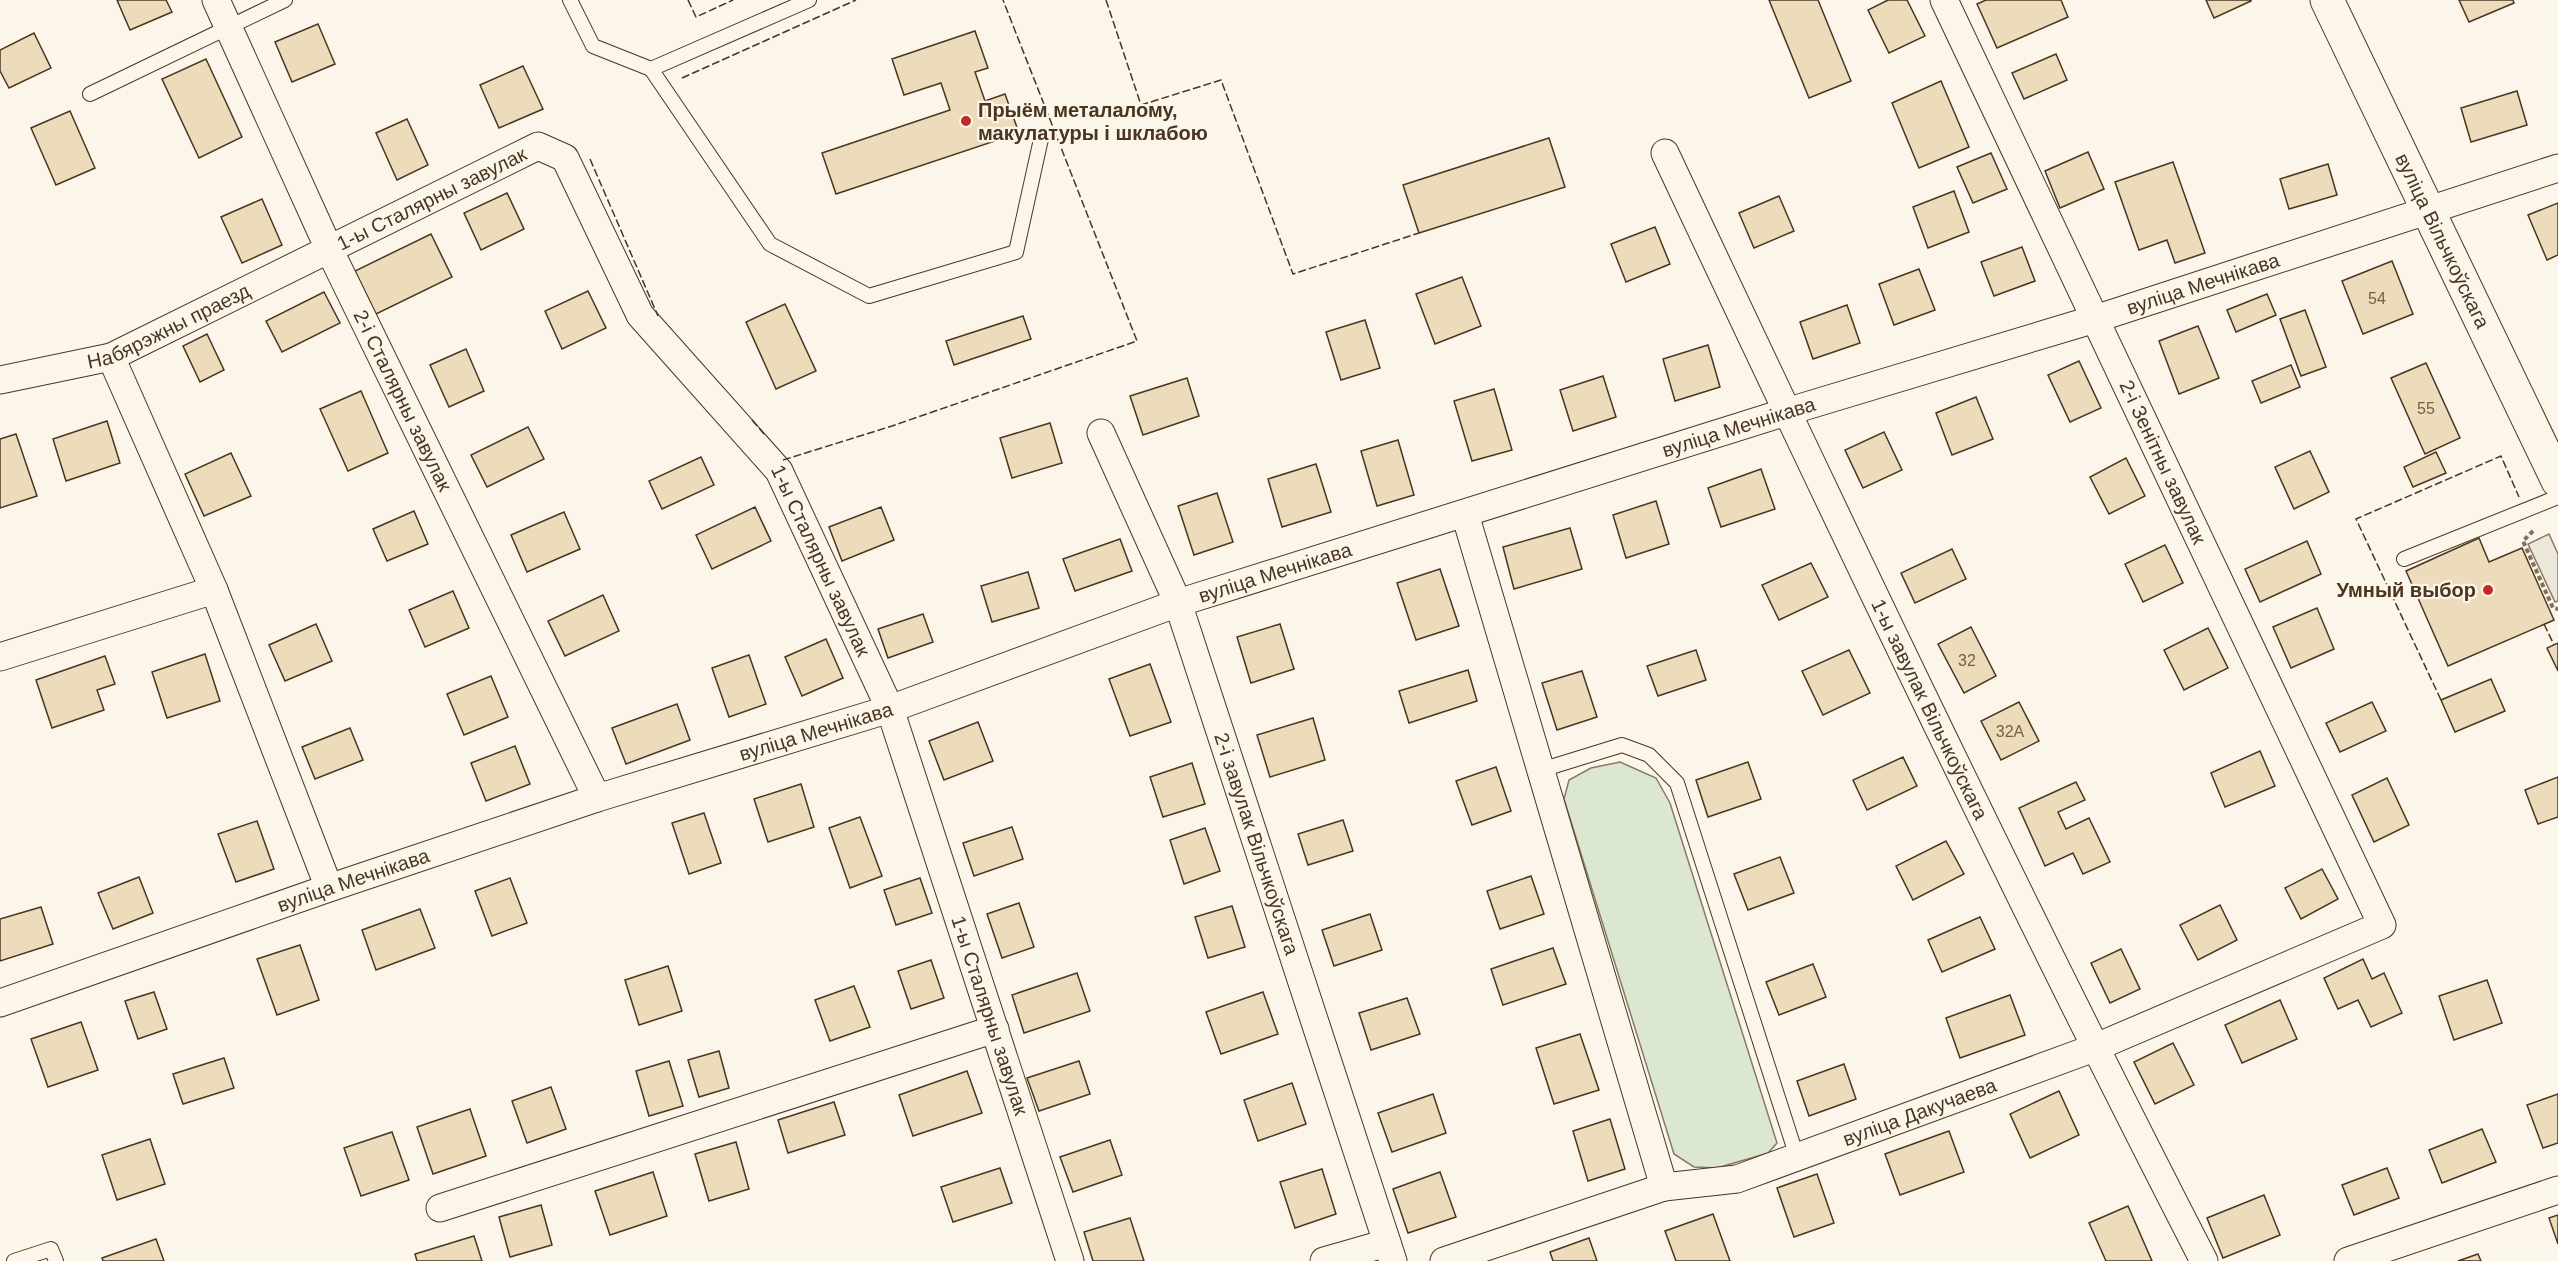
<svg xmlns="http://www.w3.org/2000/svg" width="2558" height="1261" font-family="Helvetica,sans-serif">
<rect width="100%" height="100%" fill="#fbf6e9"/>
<path fill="#dce7d0" stroke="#887966" stroke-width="1.5" d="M1620 762 1656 778 1670 803 1777 1143 1768 1153 1717 1168 1694 1167 1674 1154 1564 799 1569 780 1591 768Z"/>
<path fill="#ede7d9" stroke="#887966" stroke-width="1.5" d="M2549 534 2558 554V601L2555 602 2528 544Z"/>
<g fill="#ecdcbc" stroke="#4a3520" stroke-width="1.5">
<path d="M117 0H166L172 12 130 30Z"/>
<path d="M1769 0H1818L1851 81 1809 98Z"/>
<path d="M1888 0H1907L1925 36 1889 53 1868 10Z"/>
<path d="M1986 0H2061L2068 17 1997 48 1977 4Z"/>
<path d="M2206 0H2251V1L2214 18Z"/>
<path d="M2459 0H2513L2514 3 2469 22Z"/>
<path d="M318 24 335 64 292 82 275 42Z"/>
<path d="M975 31 988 68 975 72 985 101 1005 94 1019 133 836 194 822 153 950 110 941 83 904 95 892 59Z"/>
<path d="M34 33 51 68 9 88 0 71V50Z"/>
<path d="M2056 54 2067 80 2024 99 2012 73Z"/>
<path d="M206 59 242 137 199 158 162 79Z"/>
<path d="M523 66 543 109 499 128 480 85Z"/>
<path d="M1941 81 1969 147 1919 168 1892 103Z"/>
<path d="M2517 91 2527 125 2471 142 2461 108Z"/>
<path d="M70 111 95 168 56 185 31 128Z"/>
<path d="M407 119 428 165 397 180 376 133Z"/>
<path d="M1549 138 1565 187 1419 233 1403 185Z"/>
<path d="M2088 152 2104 189 2060 208 2045 171Z"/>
<path d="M1991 153 2007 189 1973 203 1957 167Z"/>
<path d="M2173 162 2205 253 2175 263 2167 240 2139 250 2115 182Z"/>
<path d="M2328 164 2337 195 2289 209 2280 179Z"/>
<path d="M1954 191 1969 232 1928 248 1913 207Z"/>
<path d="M507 193 524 229 481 250 464 213Z"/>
<path d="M1779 196 1794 231 1754 248 1739 213Z"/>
<path d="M262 199 282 245 242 263 221 217Z"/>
<path d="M2558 203V255L2547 260 2528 215Z"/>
<path d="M1655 227 1670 264 1626 282 1611 244Z"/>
<path d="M431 234 452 277 376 314 355 271Z"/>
<path d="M2022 247 2035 281 1994 296 1981 262Z"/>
<path d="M2392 261 2413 314 2363 334 2342 281Z"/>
<path d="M1919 269 1935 310 1894 325 1879 284Z"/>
<path d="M1462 277 1481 326 1435 344 1416 294Z"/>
<path d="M588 291 606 328 562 349 545 311Z"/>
<path d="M324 292 340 323 282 352 266 321Z"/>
<path d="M2267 294 2276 315 2236 332 2227 310Z"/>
<path d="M785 304 816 371 776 389 746 322Z"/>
<path d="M1847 305 1860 343 1813 359 1800 322Z"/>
<path d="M2305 310 2326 367 2301 376 2280 319Z"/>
<path d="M1023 316 1031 339 954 365 946 341Z"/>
<path d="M1365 320 1380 368 1341 380 1326 332Z"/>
<path d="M2198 326 2219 378 2179 394 2159 341Z"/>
<path d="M207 334 224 370 200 382 183 346Z"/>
<path d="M1708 345 1720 387 1675 401 1663 359Z"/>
<path d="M466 349 484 391 449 407 430 365Z"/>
<path d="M2079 361 2101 408 2070 422 2048 375Z"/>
<path d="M2426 363 2460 438 2425 454 2391 378Z"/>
<path d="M2291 365 2300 387 2261 403 2252 381Z"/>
<path d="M1603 376 1616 417 1573 431 1560 390Z"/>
<path d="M1187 378 1199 416 1143 435 1130 396Z"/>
<path d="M1494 389 1512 450 1472 461 1454 401Z"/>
<path d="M361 391 388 453 348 471 320 409Z"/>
<path d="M1976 397 1993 439 1952 455 1936 413Z"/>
<path d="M107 421 120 463 66 481 53 439Z"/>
<path d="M1050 423 1062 463 1012 478 1000 438Z"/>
<path d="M528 427 544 459 487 487 471 455Z"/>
<path d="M1884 432 1902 470 1863 488 1845 450Z"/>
<path d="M16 434 37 496 0 508V439Z"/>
<path d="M1398 440 1414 495 1377 506 1361 451Z"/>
<path d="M2310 451 2329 492 2294 509 2275 467Z"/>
<path d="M2436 452 2446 473 2413 487 2404 467Z"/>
<path d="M231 453 251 496 204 516 185 474Z"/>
<path d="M701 457 714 485 662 509 649 481Z"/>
<path d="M2126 458 2145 496 2109 514 2090 477Z"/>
<path d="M1316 464 1331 512 1282 527 1268 479Z"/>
<path d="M1761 469 1775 509 1721 527 1708 488Z"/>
<path d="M1217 493 1233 542 1194 555 1178 506Z"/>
<path d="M1656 501 1669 544 1626 558 1613 515Z"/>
<path d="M755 507 771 541 712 569 696 535Z"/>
<path d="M881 507 894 540 842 561 829 527Z"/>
<path d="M414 511 428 544 387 561 373 529Z"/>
<path d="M564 512 580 549 527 572 511 535Z"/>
<path d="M1570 528 1582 569 1514 589 1503 547Z"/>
<path d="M2479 538 2489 562 2522 548 2554 620 2448 666 2406 571Z"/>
<path d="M1120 539 1132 571 1075 591 1063 559Z"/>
<path d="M2307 541 2321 574 2260 602 2245 569Z"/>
<path d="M2165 545 2183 583 2143 602 2125 564Z"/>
<path d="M1952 549 1966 579 1915 603 1901 573Z"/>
<path d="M1811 563 1828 597 1779 620 1762 585Z"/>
<path d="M1440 569 1459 626 1416 640 1397 583Z"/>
<path d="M1028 572 1039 608 992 622 981 586Z"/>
<path d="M453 591 469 628 425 647 409 610Z"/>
<path d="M603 595 619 631 565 656 548 621Z"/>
<path d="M2317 608 2334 649 2291 668 2273 627Z"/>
<path d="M923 614 933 642 888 658 878 629Z"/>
<path d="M316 624 332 661 285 681 269 645Z"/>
<path d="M1280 624 1294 669 1251 683 1237 637Z"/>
<path d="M1971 627 1996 676 1964 693 1938 644Z"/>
<path d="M2208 628 2228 668 2184 690 2164 650Z"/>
<path d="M826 639 843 678 802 696 785 657Z"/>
<path d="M2558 643V671L2547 648Z"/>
<path d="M1696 650 1706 680 1658 696 1647 666Z"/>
<path d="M1849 650 1870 693 1823 715 1802 671Z"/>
<path d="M205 654 220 701 167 718 152 672Z"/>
<path d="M749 655 766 704 729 717 712 668Z"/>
<path d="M105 656 115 684 97 690 104 710 52 728 36 680Z"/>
<path d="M1150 664 1171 722 1130 736 1109 679Z"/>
<path d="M1468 670 1477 701 1409 723 1399 691Z"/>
<path d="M1582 671 1597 717 1557 730 1542 683Z"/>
<path d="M491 676 508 717 464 735 447 694Z"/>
<path d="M2491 679 2505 711 2455 732 2441 700Z"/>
<path d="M2019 702 2039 741 2001 760 1981 721Z"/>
<path d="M2372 702 2386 731 2340 752 2326 723Z"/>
<path d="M677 704 690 740 626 764 612 728Z"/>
<path d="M1313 718 1325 760 1270 777 1257 735Z"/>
<path d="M978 722 993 761 944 780 929 741Z"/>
<path d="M350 728 363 760 315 779 302 747Z"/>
<path d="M515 746 530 784 486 801 471 763Z"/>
<path d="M2260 751 2275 786 2225 807 2211 773Z"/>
<path d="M1903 757 1917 786 1867 810 1853 780Z"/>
<path d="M1748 762 1761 799 1708 817 1696 780Z"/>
<path d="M1192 763 1205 804 1163 817 1150 777Z"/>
<path d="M1496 767 1511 811 1472 825 1456 781Z"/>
<path d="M2558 777V817L2538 824 2525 790Z"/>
<path d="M2387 778 2409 825 2374 842 2352 795Z"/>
<path d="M2076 782 2085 800 2058 812 2066 829 2089 818 2110 862 2083 874 2073 853 2045 866 2019 808Z"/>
<path d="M801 784 814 827 768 842 754 799Z"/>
<path d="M704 813 721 863 689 874 672 823Z"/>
<path d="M860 817 882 876 850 888 829 828Z"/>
<path d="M1343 820 1353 851 1308 865 1298 834Z"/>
<path d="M257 821 274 869 236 882 218 834Z"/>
<path d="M1012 827 1023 859 974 876 963 843Z"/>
<path d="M1205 828 1220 871 1184 884 1170 840Z"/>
<path d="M1946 841 1964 874 1913 900 1896 866Z"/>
<path d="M1780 857 1794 893 1748 910 1734 874Z"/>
<path d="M2322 869 2338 899 2301 919 2285 888Z"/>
<path d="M1531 876 1544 914 1500 929 1487 891Z"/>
<path d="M139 877 153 913 113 929 98 893Z"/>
<path d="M510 878 527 923 492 936 475 891Z"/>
<path d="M920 878 932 913 896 925 884 890Z"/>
<path d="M1019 903 1034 947 1002 958 987 914Z"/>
<path d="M2220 905 2237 940 2198 960 2180 925Z"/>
<path d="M1232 906 1245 947 1208 958 1195 917Z"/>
<path d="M41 907 53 944 0 961V919Z"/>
<path d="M420 909 435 948 376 970 362 930Z"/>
<path d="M1370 914 1382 950 1334 966 1322 930Z"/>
<path d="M1980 917 1995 949 1942 972 1928 940Z"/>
<path d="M300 945 319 1000 277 1015 257 959Z"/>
<path d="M1553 948 1566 984 1503 1005 1491 969Z"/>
<path d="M2121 949 2140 989 2110 1003 2091 963Z"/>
<path d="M2363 959 2372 979 2384 973 2402 1013 2371 1027 2358 1000 2338 1009 2324 978Z"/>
<path d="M931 960 944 998 911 1009 898 971Z"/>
<path d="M1813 964 1826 997 1779 1015 1766 982Z"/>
<path d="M668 966 682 1011 639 1025 625 980Z"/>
<path d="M1077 973 1090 1011 1024 1033 1012 995Z"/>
<path d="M2487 980 2502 1023 2454 1040 2439 996Z"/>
<path d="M854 986 870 1027 830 1041 815 1000Z"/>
<path d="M154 992 167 1029 138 1039 125 1001Z"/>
<path d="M1263 992 1278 1034 1221 1054 1206 1012Z"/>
<path d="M2010 995 2025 1035 1960 1058 1946 1018Z"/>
<path d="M1407 998 1420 1034 1371 1050 1359 1013Z"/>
<path d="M2280 1000 2297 1039 2242 1063 2225 1025Z"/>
<path d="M81 1022 98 1070 48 1087 31 1039Z"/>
<path d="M1580 1034 1599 1090 1554 1104 1536 1048Z"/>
<path d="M2173 1043 2194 1085 2155 1104 2134 1062Z"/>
<path d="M719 1051 729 1088 699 1097 688 1060Z"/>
<path d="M224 1058 234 1088 183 1104 173 1074Z"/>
<path d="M669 1061 683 1106 649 1116 636 1071Z"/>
<path d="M1079 1061 1090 1094 1039 1111 1027 1078Z"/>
<path d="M1844 1064 1856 1099 1809 1116 1797 1081Z"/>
<path d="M967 1071 982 1113 913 1136 899 1095Z"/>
<path d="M1292 1083 1306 1124 1258 1141 1244 1100Z"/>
<path d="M551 1087 566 1129 527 1143 512 1101Z"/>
<path d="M2059 1091 2079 1135 2030 1158 2010 1114Z"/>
<path d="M1433 1094 1446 1133 1392 1152 1378 1113Z"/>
<path d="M2558 1094V1143L2543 1148 2527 1105Z"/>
<path d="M834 1102 845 1135 788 1153 778 1120Z"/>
<path d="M470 1109 486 1156 433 1174 417 1127Z"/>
<path d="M1610 1119 1625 1169 1588 1181 1573 1131Z"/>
<path d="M2482 1129 2496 1162 2442 1183 2429 1150Z"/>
<path d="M1949 1131 1964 1172 1900 1195 1885 1154Z"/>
<path d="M392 1132 409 1180 361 1196 344 1148Z"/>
<path d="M150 1139 165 1184 117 1200 102 1155Z"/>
<path d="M1110 1140 1122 1175 1073 1192 1060 1157Z"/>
<path d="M736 1142 749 1189 709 1201 695 1154Z"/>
<path d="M1000 1168 1012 1203 953 1222 941 1187Z"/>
<path d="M2387 1168 2399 1198 2354 1215 2342 1185Z"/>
<path d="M1322 1169 1336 1214 1295 1228 1280 1182Z"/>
<path d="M653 1172 667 1216 610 1235 595 1191Z"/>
<path d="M1440 1172 1456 1217 1408 1233 1393 1189Z"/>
<path d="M1817 1174 1834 1223 1794 1237 1777 1188Z"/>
<path d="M2264 1195 2280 1235 2223 1258 2207 1218Z"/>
<path d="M541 1205 552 1245 510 1257 499 1217Z"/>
<path d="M2128 1206 2152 1261H2106L2089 1223Z"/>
<path d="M1713 1214 1730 1261H1676L1665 1231Z"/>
<path d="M2558 1215V1244L2549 1218Z"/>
<path d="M1130 1218 1144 1261H1093L1084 1232Z"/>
<path d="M474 1236 482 1261H417L415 1254Z"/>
<path d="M1589 1238 1597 1261H1553L1550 1252Z"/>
<path d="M156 1239 164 1261H103L102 1258Z"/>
<path d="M2478 1254 2481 1261H2458Z"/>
</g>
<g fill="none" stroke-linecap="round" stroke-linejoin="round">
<g stroke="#4a3520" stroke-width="16">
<g id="lane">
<path d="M570 0 593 46 651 69 809 0"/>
<path d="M651 69 770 244 869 296 1016 252 1041 139"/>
<path d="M90 94 285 0"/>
<path d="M2404 559 2558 497"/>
<path d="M1541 770 1622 745 1649 755 1677 783 1797 1157"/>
<path d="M14 1261 51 1249 56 1261"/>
</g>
</g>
<g stroke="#4a3520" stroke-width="29">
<g id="street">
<path id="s1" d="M216 0 329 249 597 798"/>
<path id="s2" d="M1665 153C1840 525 2016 896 2204 1261"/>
<path d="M111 357 214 590 329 888"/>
<path id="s3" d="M0 380 111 357 538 146 565 158 640 315 779 471 890 709 1070 1261"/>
<path id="s4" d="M1101 433 1178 603 1393 1261"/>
<path d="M1465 514 1664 1187"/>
<path d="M0 657 214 590"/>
<path id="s5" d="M0 1003 329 888 597 798 890 709 1178 603 1786 412 2095 319 2558 168"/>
<path d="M440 1208 995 1029"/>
<path d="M1324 1261 1387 1243"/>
<path id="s6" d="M1444 1261 1664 1187 1737 1179 2094 1048 2382 925 1944 0"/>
<path d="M2348 1261 2558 1190"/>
</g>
</g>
<g stroke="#4a3520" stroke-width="35">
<g id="secondary">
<path id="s7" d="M2327 0 2558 481"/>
</g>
</g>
<path stroke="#7f6f5c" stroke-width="4" stroke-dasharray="4.5 3" stroke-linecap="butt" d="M2533 531 2523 541 2553 608 2558 609"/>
<use href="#lane" stroke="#fbf6e9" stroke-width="14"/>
<use href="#street" stroke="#fbf6e9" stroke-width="27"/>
<use href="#secondary" stroke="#fbf6e9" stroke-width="33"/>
<g stroke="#4a3520" stroke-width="1.5" stroke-dasharray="8 3" stroke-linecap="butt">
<path d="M688 0 696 17 733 0"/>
<path d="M1106 0 1141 105 1221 80 1293 274 1419 233"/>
<path d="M682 78 856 0"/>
<path d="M590 159 658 316"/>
<path d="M752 420 764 434"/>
<path d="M783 460 892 426 1137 341 1003 0"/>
<path d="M2544 624 2554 645"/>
<path d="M2441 700 2356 519 2501 456 2519 497"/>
</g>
</g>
<g fill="#c62828" stroke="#fbf6e9" stroke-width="2">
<circle cx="966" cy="121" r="6"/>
<circle cx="2488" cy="590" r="6"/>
</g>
<g text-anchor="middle" stroke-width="4.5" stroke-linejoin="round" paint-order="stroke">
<g font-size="16" fill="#725f47">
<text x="2377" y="304">54</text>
<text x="2426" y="414">55</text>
<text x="1967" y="666">32</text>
<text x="2010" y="737">32А</text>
</g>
<g font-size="20" font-weight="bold" fill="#4a3520" stroke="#fbf6e9" text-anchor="start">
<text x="978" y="117">Прыём металалому,<tspan x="978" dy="23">макулатуры і шклабою</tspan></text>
<text x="2476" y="597" text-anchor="end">Умный выбор</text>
</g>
<g font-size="20" fill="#4a3520" stroke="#fbf6e9">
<text dy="7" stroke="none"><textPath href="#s3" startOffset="471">1-ы Сталярны завулак</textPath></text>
<text dy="7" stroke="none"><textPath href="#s7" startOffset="267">вуліца Вільчкоўскага</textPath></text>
<text dy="7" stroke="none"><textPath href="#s5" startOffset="2318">вуліца Мечнікава</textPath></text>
<text dy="7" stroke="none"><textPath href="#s3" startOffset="178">Набярэжны праезд</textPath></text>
<text dy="7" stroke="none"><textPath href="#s1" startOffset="442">2-і Сталярны завулак</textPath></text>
<text dy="7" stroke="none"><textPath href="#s5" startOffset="1832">вуліца Мечнікава</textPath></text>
<text transform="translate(2163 462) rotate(65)" y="7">2-і Зенітны завулак</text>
<text dy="7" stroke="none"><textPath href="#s3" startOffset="1101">1-ы Сталярны завулак</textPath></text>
<text dy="7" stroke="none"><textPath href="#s5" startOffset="1346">вуліца Мечнікава</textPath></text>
<text dy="7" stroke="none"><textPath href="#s2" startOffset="616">1-ы завулак Вільчкоўскага</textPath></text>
<text dy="7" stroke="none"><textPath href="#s5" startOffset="860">вуліца Мечнікава</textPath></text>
<text dy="7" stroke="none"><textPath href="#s4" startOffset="440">2-і завулак Вільчкоўскага</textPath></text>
<text dy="7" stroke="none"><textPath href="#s5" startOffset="374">вуліца Мечнікава</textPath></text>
<text dy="7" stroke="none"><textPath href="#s3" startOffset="1587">1-ы Сталярны завулак</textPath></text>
<text dy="7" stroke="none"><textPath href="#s6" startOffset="500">вуліца Дакучаева</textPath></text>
</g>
</g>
</svg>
